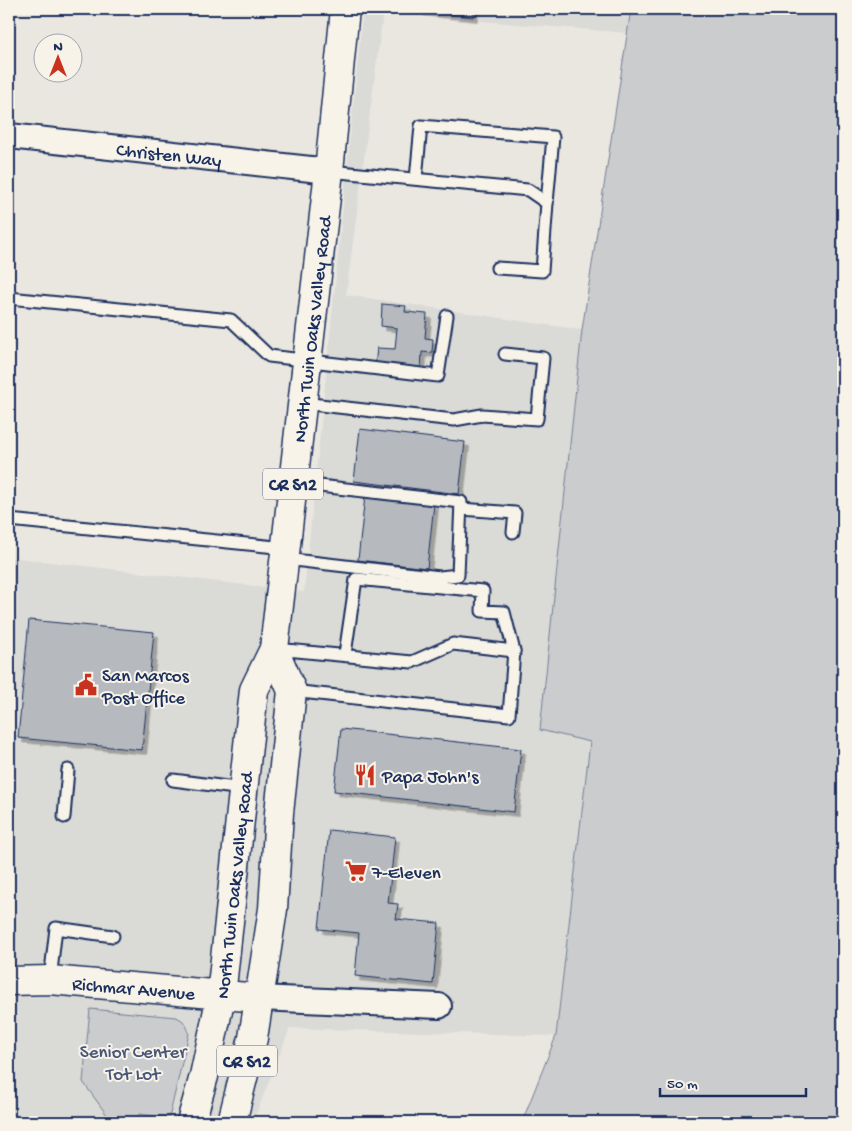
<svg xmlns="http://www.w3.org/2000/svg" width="852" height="1131" font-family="'Gochi Hand',sans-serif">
<defs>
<filter id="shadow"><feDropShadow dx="4.5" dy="4.5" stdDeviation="0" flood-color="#0004"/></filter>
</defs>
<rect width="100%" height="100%" fill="#eae7e0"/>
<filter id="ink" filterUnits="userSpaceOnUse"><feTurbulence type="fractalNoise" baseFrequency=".02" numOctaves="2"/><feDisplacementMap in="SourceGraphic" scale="10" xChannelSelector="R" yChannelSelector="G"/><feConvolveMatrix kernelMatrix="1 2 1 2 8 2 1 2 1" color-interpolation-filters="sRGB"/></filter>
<g filter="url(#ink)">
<path fill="#dadad6" d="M363 9H631L629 33 383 13 346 295 582 330 540 730 590 741 556 1036 290 1028 253 1122H9V557L304 592Z"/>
<g fill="#cbcccd" stroke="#737e96">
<path d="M631 9H843V1122H522L556 1036 590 742 540 730 582 330Z"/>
<path d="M90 1009 176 1017C184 1020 186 1024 189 1033L169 1118 140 1114 129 1122H112L83 1082Z"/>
</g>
<g fill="#b6babf" stroke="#1b2f5e" filter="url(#shadow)">
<path d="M419 9H474L473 17 419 11Z"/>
<path d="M382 304 406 306 405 312 427 314 425 338 433 339 432 353 422 352 421 370 375 367 377 348 395 349 397 328 381 326Z"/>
<path d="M360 429 465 442 459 494 354 481Z"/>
<path d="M365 496 434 504 427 568 358 560Z"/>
<path d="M29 620 154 632 142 750 18 738Z"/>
<path d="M341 729 521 749 514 812 334 791Z"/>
<path d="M329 830 395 837 388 903 398 904 396 919 439 923 433 984 355 976 359 933 319 929Z"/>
</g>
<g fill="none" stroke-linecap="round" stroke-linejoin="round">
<g stroke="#1b2f5e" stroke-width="15">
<g id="service">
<path d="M329 171 528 190 547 203 542 271 497 268"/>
<path d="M416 179 421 126 553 137 547 203"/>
<path d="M9 298 231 320 269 356 438 376 447 316"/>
<path d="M302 403 454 420 482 415 537 419 543 358 505 354"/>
<path d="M461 509 515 513 513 532"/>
<path d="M9 520 286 548"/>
<path d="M285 559 440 577 458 575 461 502 293 483"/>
<path d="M276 649 412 662 453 644 514 651 504 612 482 611 483 591 356 579 345 654"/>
<path d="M292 691 509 715 514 651"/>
<path d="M173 780 243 789"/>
<path d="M64 817 68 770"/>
<path d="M50 980 56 928 113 936"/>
</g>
</g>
<g stroke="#1b2f5e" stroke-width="28">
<g id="minor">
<path id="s1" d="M9 136 329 171"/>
<path d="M259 998 439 1006"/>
</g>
</g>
<g stroke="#1b2f5e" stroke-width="31">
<g id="secondary">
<path id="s2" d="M9 981 50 980 259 998"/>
</g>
</g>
<g stroke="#1b2f5e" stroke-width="31">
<g id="primary">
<path id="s3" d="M191 1122 204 1076 221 996 254 690 274 649 329 171 345 9"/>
<path d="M232 1122 253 1038 273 909 279 813 292 691 274 649"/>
</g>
</g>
<use href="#service" stroke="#f7f3e8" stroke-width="11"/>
<use href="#minor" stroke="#f7f3e8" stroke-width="24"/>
<use href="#secondary" stroke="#f7f3e8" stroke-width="28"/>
<use href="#primary" stroke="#f7f3e8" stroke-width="28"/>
</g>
</g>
<defs>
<g id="civic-bare" transform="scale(1.725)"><path d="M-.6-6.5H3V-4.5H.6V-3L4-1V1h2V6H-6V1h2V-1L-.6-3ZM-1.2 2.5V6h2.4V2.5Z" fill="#c8321e" stroke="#f7f3e8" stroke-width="2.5" paint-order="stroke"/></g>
<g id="restaurant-bare" transform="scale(1.725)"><path d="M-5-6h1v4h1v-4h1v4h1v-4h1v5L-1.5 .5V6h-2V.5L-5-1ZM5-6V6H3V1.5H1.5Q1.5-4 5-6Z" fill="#c8321e" stroke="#f7f3e8" stroke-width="2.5" paint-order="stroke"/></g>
<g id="supermarket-bare" transform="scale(1.725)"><path d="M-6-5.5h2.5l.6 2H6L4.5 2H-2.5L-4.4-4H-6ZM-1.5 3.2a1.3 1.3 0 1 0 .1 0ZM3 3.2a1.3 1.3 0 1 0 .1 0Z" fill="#c8321e" stroke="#f7f3e8" stroke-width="2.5" paint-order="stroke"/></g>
</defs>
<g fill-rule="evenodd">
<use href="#civic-bare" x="86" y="685"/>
<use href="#restaurant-bare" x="365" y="775"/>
<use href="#supermarket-bare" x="356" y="871"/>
</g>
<g text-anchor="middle" stroke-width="4" stroke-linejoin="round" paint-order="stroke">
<g fill="#f7f3e8" stroke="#5d6a87" stroke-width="1">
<rect x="263" y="468.5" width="60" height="31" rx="4"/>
<rect x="217" y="1045.5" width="60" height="31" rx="4"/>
</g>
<g font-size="18" font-weight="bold" fill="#1b2f5e">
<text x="293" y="490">CR S12</text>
<text x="247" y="1067">CR S12</text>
</g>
<g font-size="19" fill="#1b2f5e" stroke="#f7f3e8">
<text dy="7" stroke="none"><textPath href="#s1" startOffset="161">Christen Way</textPath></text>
<text dy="7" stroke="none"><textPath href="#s3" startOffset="805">North Twin Oaks Valley Road</textPath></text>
<text dy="7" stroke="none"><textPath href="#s3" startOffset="241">North Twin Oaks Valley Road</textPath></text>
<text dy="7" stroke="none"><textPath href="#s2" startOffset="125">Richmar Avenue</textPath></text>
</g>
<g font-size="19" fill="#1b2f5e" stroke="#f7f3e8" text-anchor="start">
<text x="102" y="681">San Marcos<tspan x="102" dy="22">Post Office</tspan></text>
<text x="382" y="782">Papa John's</text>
<text x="372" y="878">7-Eleven</text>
</g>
<g font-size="19" fill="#47567a" stroke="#f7f3e8">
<text x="133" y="1057">Senior Center<tspan x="133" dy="22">Tot Lot</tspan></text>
</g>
</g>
<rect width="852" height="1131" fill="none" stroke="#f7f3e8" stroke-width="30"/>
<rect x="15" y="15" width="822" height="1101" fill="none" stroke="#1b2f5e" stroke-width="2" filter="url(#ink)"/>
<g transform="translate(58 58)"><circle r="24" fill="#f7f3e8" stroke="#9fa5b1"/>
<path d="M0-4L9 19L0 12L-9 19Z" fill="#c8321e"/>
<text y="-8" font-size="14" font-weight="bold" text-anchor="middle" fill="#1b2f5e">N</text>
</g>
<path d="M660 1088v8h146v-8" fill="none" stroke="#1b2f5e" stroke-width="2.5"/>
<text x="667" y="1088" font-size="15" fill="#1b2f5e" stroke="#f7f3e8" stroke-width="4" paint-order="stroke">50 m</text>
</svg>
